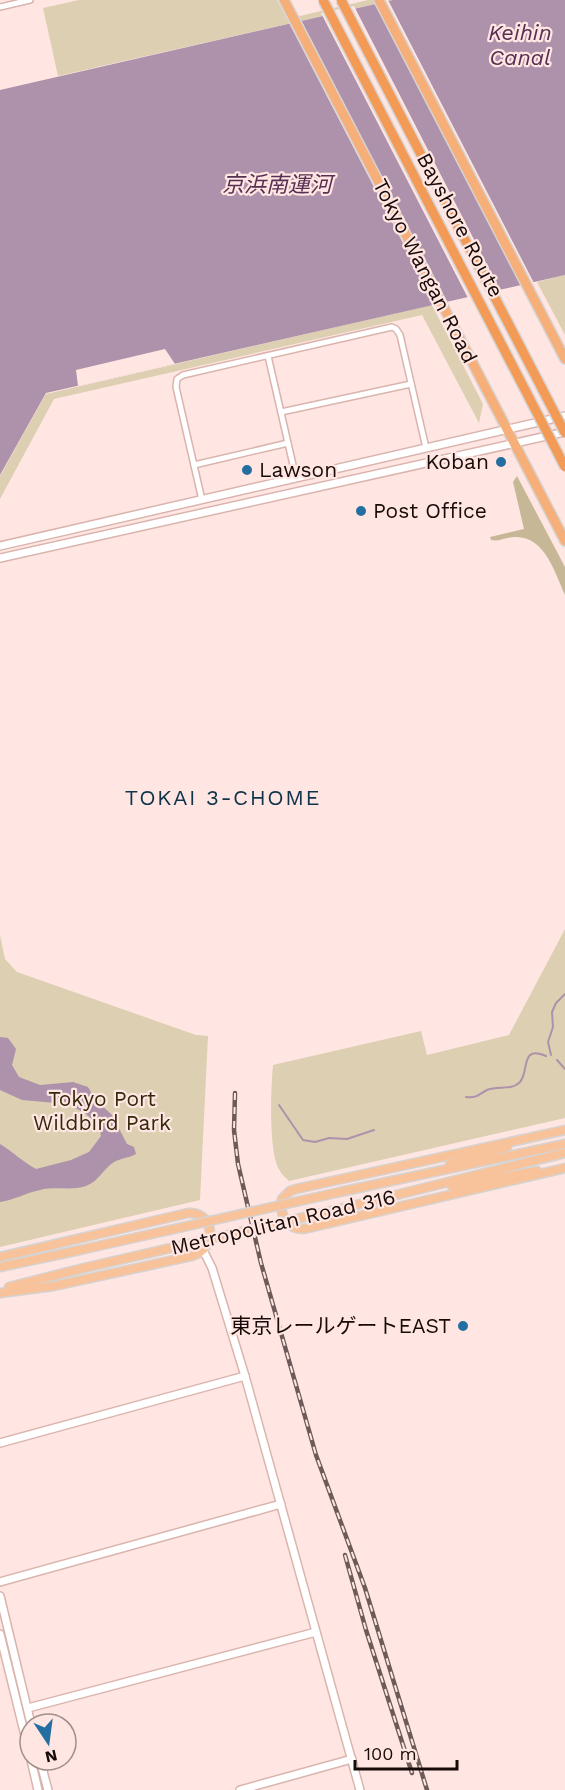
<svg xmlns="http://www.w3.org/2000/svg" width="565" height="1790" font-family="'Work Sans','Noto Sans JP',sans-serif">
<rect width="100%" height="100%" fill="#ffe6e2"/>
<g fill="#ddcfb1">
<path d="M79 0H277L287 19 368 0H393L58 76 43 8Z"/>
<path d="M565 275V335L537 282Z"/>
<path d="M432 305 483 404 479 423 422 315 54 399 0 499V476L46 394Z"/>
<path d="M565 929V1118L289 1181C286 1178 282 1175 280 1171 268 1154 271 1087 273 1065L421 1031 427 1055 509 1035Z"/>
<path d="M0 935 5 959 17 972 196 1035 208 1036 200 1200 0 1247Z"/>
</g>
<path fill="#c6b796" d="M517 476 565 567V595C555 573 545 536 515 537 506 537 499 542 491 540L490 537 524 529 513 482Z"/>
<g fill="#ae92ab">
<path d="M393 0H565V275L46 393 0 475V90Z"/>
<path d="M0 1037 8 1038 16 1049 12 1065 19 1077 40 1085 73 1082 88 1087 95 1099 112 1115 127 1144 134 1147 136 1154C129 1158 121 1158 114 1162 103 1169 99 1181 86 1186 71 1191 55 1186 40 1190 26 1193 14 1200 0 1202V1144C13 1152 23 1162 36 1169L71 1160 89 1152 101 1136 99 1126 85 1113 67 1104 22 1100 0 1090Z"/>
</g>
<g fill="#ffe6e2">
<path d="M380 0H388L535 285 524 287Z"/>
<path d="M354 6 501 292 469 300 321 13Z"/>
<path d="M300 18 447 305 436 307 288 21Z"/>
<path d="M165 349 175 364 78 386 76 370Z"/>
</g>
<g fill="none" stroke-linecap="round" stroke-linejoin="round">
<g stroke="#ae92ab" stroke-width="2">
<path d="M551 1055 548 1042 553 1027 552 1012 556 1003 565 994"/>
<path d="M557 1060 565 1069"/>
<path d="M466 1097C478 1098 477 1095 487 1090 497 1085 510 1091 519 1083 530 1074 519 1044 546 1056"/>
<path d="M279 1105 303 1140 315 1142 329 1138 347 1139 374 1130"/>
</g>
<g stroke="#dbb4ae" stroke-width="8">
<g id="minor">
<path d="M0 7 30 0"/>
<path d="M268 356 296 478"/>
<path d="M281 412 411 384"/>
<path d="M194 465 288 443"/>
<path d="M202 500 176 387 177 379 183 375 392 327 396 329 400 335 426 448"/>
</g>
</g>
<g stroke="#dbb4ae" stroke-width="10">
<g id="tertiary">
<path d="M0 546 565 416"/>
<path d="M0 558 565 432"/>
<path d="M204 1252 212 1268 245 1376 360 1790"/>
<path d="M0 1443 245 1376"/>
<path d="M0 1582 281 1504"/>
<path d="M0 1596 31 1724"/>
<path d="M0 1634 30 1756"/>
<path d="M28 1708 316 1632"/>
<path d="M31 1760 38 1790"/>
<path d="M40 1760 48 1790"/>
<path d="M240 1790 352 1759"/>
</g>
</g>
<g stroke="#d5d3d3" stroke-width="11">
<g id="primary">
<path d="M565 1130 296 1189 290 1191 282 1199C279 1216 287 1229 304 1229L565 1168"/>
<path d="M450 1164 507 1147"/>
<path d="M452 1186 537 1171"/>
<path d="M340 1192 565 1144"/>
<path d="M344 1208 565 1153"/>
<path d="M0 1257 188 1213C214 1211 219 1248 192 1256L54 1286 0 1293"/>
<path d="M0 1267 80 1250"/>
<path d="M9 1287 84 1268"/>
</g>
</g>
<g stroke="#d5d3d3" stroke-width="12">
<g id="trunk">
<path d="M284 0 565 541"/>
<path d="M379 0 565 359"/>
</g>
</g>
<use href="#minor" stroke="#fff" stroke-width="5"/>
<use href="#tertiary" stroke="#fff" stroke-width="7"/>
<use href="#primary" stroke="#f8c39a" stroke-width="8"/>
<use href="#trunk" stroke="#f6af78" stroke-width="9"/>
<g stroke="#6d5b59" stroke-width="4.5">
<g id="rail">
<path d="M235 1093 234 1130 238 1164 261 1263 316 1455 365 1588 427 1790"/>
<path d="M345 1555 366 1630 412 1773"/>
</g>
</g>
<use href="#rail" stroke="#ffe6e2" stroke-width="2" stroke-dasharray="7" stroke-linecap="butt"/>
<g stroke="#d5d3d3" stroke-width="11" stroke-linecap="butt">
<g id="primary-bridge">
<path d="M80 1250 340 1192"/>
<path d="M84 1268 344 1208"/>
</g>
</g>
<g stroke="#d5d3d3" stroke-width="12" stroke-linecap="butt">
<g id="motorway-bridge">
<path d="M323 0 565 467"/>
<path d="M341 0 565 433"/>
</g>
</g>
<use href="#primary-bridge" stroke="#f8c39a" stroke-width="8"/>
<use href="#motorway-bridge" stroke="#f39b56" stroke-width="9"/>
</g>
<g fill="#246ea1" stroke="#ffe6e2" stroke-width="2">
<circle cx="501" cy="462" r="6"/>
<circle cx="247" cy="470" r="6"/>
<circle cx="361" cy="511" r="6"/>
<circle cx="463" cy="1326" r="6"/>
</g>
<g text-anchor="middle" stroke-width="4.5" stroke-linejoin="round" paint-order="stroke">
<g font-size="21" fill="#170a08" stroke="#ffe6e2">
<text transform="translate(460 225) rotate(62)" y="7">Bayshore Route</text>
<text transform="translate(425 271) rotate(63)" y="7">Tokyo Wangan Road</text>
<text transform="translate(283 1222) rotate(-13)" y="7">Metropolitan Road 316</text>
</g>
<g font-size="21" fill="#170a08" stroke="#ffe6e2" text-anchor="end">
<text x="489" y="469">Koban</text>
<text x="259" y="477" text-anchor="start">Lawson</text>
<text x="373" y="518" text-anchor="start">Post Office</text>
<text x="451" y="1333">東京レールゲートEAST</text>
</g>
<g font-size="21" fill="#34280b" stroke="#ffe6e2">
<text x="102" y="1106">Tokyo Port<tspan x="102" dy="24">Wildbird Park</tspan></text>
</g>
<g font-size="22" font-style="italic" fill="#562f52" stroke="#ffe6e2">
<text x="520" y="40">Keihin<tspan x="520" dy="25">Canal</tspan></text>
<text x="277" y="192">京浜南運河</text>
</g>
<g font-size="22" letter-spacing="1.5" fill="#11344d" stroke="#ffe6e2">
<text x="223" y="805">TOKAI 3-CHOME</text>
</g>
</g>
<g transform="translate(48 1742) rotate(167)"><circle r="28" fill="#ffe6e2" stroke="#a28e8b" stroke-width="1.5"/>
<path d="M0-4.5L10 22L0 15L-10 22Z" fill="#246ea1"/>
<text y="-9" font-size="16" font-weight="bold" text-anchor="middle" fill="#170a08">N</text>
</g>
<path d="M355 1760v9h102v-9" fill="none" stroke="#170a08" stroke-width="3"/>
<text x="364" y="1760" font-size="18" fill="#170a08" stroke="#ffe6e2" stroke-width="4.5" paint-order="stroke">100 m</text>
</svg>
